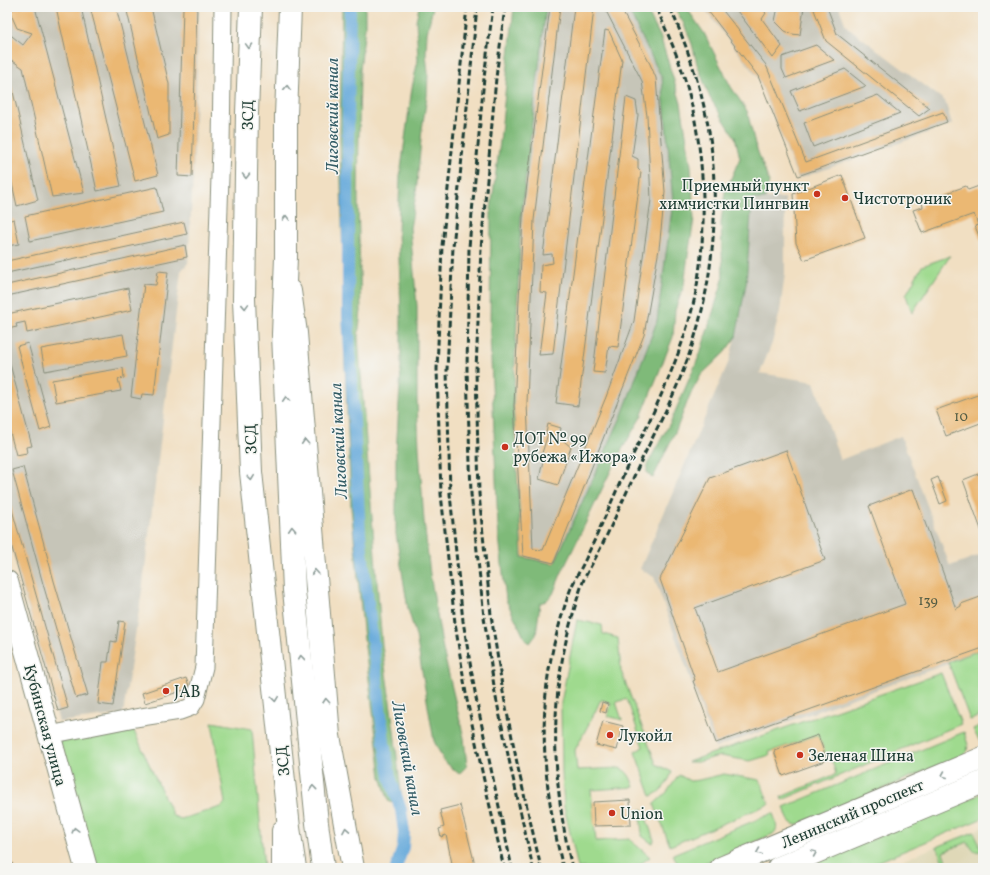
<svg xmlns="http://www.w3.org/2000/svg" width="990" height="875" font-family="Vollkorn,serif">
<rect width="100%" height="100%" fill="#f6f6f2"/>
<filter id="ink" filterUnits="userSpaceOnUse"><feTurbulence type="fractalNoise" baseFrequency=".025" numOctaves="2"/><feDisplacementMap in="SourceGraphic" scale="8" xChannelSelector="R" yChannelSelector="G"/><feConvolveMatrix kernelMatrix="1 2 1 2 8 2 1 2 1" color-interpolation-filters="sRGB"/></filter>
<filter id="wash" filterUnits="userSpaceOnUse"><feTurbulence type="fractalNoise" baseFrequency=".012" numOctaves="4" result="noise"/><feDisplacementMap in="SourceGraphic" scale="16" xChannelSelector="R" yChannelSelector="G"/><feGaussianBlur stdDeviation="0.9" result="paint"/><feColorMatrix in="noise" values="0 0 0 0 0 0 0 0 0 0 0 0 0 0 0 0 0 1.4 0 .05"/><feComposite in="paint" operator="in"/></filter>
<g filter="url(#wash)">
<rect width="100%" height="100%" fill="#f1dfc2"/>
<path fill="#dfd8b7" d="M983 827V868H884Z"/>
<g fill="#c6c5b8">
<path d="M7 7H199L193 178 188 263 181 271 143 584 123 714 59 722 7 533Z"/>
<path d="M546 7H627L662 78 673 202 657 321 622 415 554 564 522 557 513 404 521 216Z"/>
<path d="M703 7H839L846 26 945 101 952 124 798 179 758 78Z"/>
<path d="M785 198V273L780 311 772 343 760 373 814 382 840 460 901 436 950 566 983 554V651L715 748 654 577 640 569 729 361 738 328 746 284 752 199Z"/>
</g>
<g fill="#9fda8e" stroke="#5f8c61">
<path d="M950 256 912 313 906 295 922 266Z"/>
<path d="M577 620 602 625 603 634 618 638 621 671 656 764 672 772C668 783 662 792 651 796L635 752 643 747 627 699 616 702 622 720 608 716 611 703 602 700 600 701 595 712 575 750 577 770 619 768C629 771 631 779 634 787L591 790 596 841 629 839 650 857 635 868H578L564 806 562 772 561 703Z"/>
<path d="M983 649V715L970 720 948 662Z"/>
<path d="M941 673 961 724 782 800 781 797 836 774 831 758 827 759 818 735 769 752 770 755 750 761 721 756 715 757 698 762H688Z"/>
<path d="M212 722 252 729 264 868H92L57 739 126 726 133 729 173 816 181 819 221 807 225 803Z"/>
<path d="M983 724V744L977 737 973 729Z"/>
<path d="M964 732 968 745 967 752 965 754 796 825C787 823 787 815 784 807Z"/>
<path d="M724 774 760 780 769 804 670 846 654 804 667 792 679 775 690 781 699 780Z"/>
<path d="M983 793V818L863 868H804Z"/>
<path d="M643 809 654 840 653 843 650 842 642 836 640 810Z"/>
<path d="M773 813C775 821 780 828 773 834L693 868H683L677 863 673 854Z"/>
<path d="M974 832 982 851C974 853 971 848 968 842L943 852 946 861 943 862 937 847Z"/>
</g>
<g fill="#7fba79" stroke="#4f7c56">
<path d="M342 7H365V27L360 70 358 199 361 311 358 337 382 645 394 730 402 801 399 804 389 802 381 777 364 639 351 507 345 364 342 222 340 140Z"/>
<path d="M419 7H433L427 33 426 54 428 73 427 96 422 129 416 194 410 228 417 306V401L419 448 424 521 430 574 443 650 464 738 467 766 459 774 444 761 434 741 416 636 408 609 396 534V455L401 368V313L398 231 400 176 412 88 418 60 416 20Z"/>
<path d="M514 7H546L521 216 513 404 522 557 554 564 622 415 657 321 673 202 662 78 627 7H645L660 36 681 103 691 166 694 220 688 255 684 285 675 310 673 337 641 417 617 458 561 574 553 594 546 601 540 603 536 635 530 643 525 639 506 600 498 527 490 335 491 209 500 142Z"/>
<path d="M674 7H686L704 33 731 87 747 111 755 144 769 182 765 199H752L746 284 736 337 724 353 701 375 690 395 677 428 653 478 647 473V465L671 421 700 354 723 280 721 223 725 192 740 158 735 137 710 98 697 64 692 44 684 24Z"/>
</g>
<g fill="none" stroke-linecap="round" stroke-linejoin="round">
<path stroke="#65a9da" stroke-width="12" d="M350 7 348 115V315L360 533 384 742 390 777 401 810 404 832 403 847 396 868"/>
</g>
<g id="blocks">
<g fill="#ebb873">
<path d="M21 7H35L84 193 52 197 23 68 7 57V32L23 45 32 33 17 28 9 10Z"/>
<path d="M56 7H81L121 186 97 191Z"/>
<path d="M90 7H116L158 175 135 181Z"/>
<path d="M126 7H151L169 84V135L157 139Z"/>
<path d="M183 7H197L192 177 178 176Z"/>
<path d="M550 7H560L534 220 527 403 533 549 543 550 606 397 634 321 651 200 647 116 642 81 604 7H620L650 64 656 78 665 192 659 249 644 335 554 563 523 556 514 406 523 215Z"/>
<path d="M574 7 594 8 553 354 539 355 547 293 540 292 541 265 553 263 552 254 543 255Z"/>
<path d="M705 7H720L766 65 806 162 943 112 947 122 798 176 758 76Z"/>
<path d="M734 7H760L766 13 762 19 782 46 773 58Z"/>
<path d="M778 7H804L800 35 792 34 785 31 775 21Z"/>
<path d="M813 7H827L837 34 930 108 919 116 826 41Z"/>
<path d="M605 30 609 31 622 60 578 406 556 403Z"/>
<path d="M816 45 834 60 786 78 782 69V57Z"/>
<path d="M845 69 866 86 800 111 791 91Z"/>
<path d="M7 73 11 83 38 200 17 206 7 161Z"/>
<path d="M878 95 900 113 813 147 804 123Z"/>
<path d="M626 97 636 101 638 115 632 156 638 159V169L641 172 618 347 609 346 605 373 593 372Z"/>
<path d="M842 175 865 238 804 260 796 243 793 194Z"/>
<path d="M966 186 968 190 979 186 983 196V246L975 226 978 225 974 214 922 233 913 210 923 207 922 202Z"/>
<path d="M157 187 163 212 30 241 25 216Z"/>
<path d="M14 219 19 244 7 246V221Z"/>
<path d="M184 222 187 234 7 273V261Z"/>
<path d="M185 245 187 257 7 296V285Z"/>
<path d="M158 271 168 272 154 395 142 394 141 399 131 397 144 284 156 285Z"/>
<path d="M128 288 132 310 27 333 25 322 16 324 17 327 7 329V314Z"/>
<path d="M123 334 127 356 45 371 41 349Z"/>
<path d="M28 343 51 427 40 431 17 346Z"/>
<path d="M7 353 32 446 26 447 27 453 16 455 7 421Z"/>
<path d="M123 368 124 378 118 379 121 391 56 402 52 380Z"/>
<path d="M983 393V422L946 436 936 410Z"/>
<path d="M548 424 561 428 559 437 571 447 558 485 539 479 544 456 542 453 548 434 546 433Z"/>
<path d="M786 450 825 560 695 608 718 672 905 604 869 506 913 489 956 609 961 606V604L983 596V648L716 743 693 681 695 680 660 579 710 478Z"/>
<path d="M23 467 54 581 88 695 76 698 43 584 12 470Z"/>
<path d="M983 472V535L963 480Z"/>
<path d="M938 477 947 501 940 504 931 480Z"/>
<path d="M7 492 68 708 58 711 7 530Z"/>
<path d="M119 621 125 622 113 706 98 704 103 662H108L111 641 116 642Z"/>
<path d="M186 678 190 688 145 703 142 693Z"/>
<path d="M602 702 608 704 606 713 600 711Z"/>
<path d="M603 721 623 726 617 750 596 745Z"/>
<path d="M818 735 827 760 783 776 774 751Z"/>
<path d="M630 800 631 825 594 826 593 802Z"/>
<path d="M460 805 475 865 464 868H453L446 835 441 837 439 829 444 827 440 810Z"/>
<path d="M7 850 14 868H7Z"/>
</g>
</g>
</g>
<g filter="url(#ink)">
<use href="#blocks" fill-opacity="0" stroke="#888e7b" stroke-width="1"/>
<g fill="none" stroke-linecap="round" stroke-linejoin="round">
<g stroke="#888e7b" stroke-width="19">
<path id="minor" d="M49 735 135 718 180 711 191 707 196 699 204 667 221 146 223 7"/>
</g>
<g stroke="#888e7b" stroke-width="24">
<g id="major">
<path d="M290 291 296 333 329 736 353 868"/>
<path d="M7 582 86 868"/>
<path d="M283 868V831"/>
<path d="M721 868 983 758"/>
<path d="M778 868 983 782"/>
</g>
</g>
<g stroke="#888e7b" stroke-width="24">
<g id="highway">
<path d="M251 7 247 113 244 299 251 472 289 828 295 868"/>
<path d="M290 7 286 116V257L283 334 294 590 317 823 323 868"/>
</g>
</g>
<use href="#minor" stroke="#fff" stroke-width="17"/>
<use href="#major" stroke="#fff" stroke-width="22"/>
<use href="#highway" stroke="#fff" stroke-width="22"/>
<g stroke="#1f3d34" stroke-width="3" stroke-dasharray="6 3" stroke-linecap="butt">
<path d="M467 7 442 246 437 369 441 494 455 623 467 700 483 776 504 868"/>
<path d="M477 7 453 247 447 370 450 494 463 621 476 698 512 868"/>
<path d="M493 7 484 78 469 247 467 370 471 494 484 617 495 693 511 769 533 868"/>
<path d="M505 7 496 78 481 248 476 370 479 494 491 615 503 692 518 768 541 868"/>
<path d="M563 868C545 792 536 722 554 644 559 626 564 606 571 588 576 577 582 567 587 556 601 527 613 498 626 469 649 422 673 374 688 324 710 251 707 155 686 83 678 56 667 32 656 7"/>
<path d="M572 868C552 782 548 699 573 614 576 602 580 590 584 579 590 567 597 556 603 543 616 516 628 489 641 461 655 432 671 402 683 371 711 300 720 221 711 145 705 98 689 51 670 7"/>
</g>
</g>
<defs><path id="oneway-chevron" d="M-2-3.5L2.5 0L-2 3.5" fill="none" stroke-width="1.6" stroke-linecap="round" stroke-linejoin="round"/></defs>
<g stroke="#8f9e9a">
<use href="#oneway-chevron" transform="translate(249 46) rotate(92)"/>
<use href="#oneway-chevron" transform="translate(287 88) rotate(-88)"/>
<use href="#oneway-chevron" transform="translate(246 176) rotate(91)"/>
<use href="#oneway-chevron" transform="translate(286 218) rotate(-90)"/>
<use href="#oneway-chevron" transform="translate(245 306) rotate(88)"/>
<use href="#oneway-chevron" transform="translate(286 399) rotate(-93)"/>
<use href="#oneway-chevron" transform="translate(305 442) rotate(-94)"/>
<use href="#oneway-chevron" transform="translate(251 478) rotate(84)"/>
<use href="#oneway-chevron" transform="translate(292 529) rotate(-93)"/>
<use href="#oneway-chevron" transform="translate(315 572) rotate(-95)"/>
<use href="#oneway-chevron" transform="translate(301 658) rotate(-96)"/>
<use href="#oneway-chevron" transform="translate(275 699) rotate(84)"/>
<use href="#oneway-chevron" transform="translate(326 701) rotate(-95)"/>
<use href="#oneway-chevron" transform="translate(944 775) rotate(157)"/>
<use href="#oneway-chevron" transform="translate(313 788) rotate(-96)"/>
<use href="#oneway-chevron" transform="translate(75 830) rotate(-105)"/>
<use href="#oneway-chevron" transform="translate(346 830) rotate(-100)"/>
<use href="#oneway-chevron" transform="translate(759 852) rotate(158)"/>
<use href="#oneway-chevron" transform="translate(814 853) rotate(-23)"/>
</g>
</g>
<g fill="#c8321e" stroke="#f6f6f2" stroke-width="1.5">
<circle cx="817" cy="194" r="4"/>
<circle cx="845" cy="198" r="4"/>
<circle cx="505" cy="447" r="4"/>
<circle cx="166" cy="691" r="4"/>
<circle cx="610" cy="735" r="4"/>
<circle cx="800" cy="755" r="4"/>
<circle cx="612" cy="813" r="4"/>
</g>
<g text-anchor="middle" stroke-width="3" stroke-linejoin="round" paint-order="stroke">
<g font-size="14" fill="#525c44">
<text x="961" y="421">10</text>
<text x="928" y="605">139</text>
</g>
<g font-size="16" fill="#1f3d34" stroke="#f6f6f2">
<text transform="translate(247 115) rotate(-89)" y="6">ЗСД</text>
<text transform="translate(250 439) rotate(-92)" y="6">ЗСД</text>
<text transform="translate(46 725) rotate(75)" y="6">Кубинская улица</text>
<text transform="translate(282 761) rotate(-96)" y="6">ЗСД</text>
<text transform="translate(852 813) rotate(-23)" y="6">Ленинский проспект</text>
</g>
<g font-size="16" fill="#1f3d34" stroke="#f6f6f2" text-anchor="start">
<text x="809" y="191" text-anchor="end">Приемный пункт<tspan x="809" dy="18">химчистки Пингвин</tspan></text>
<text x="853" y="204">Чистотроник</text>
<text x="513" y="444">ДОТ № 99<tspan x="513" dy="18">рубежа «Ижора»</tspan></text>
<text x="174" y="697">JAB</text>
<text x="618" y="741">Лукойл</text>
<text x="808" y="761">Зеленая Шина</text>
<text x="620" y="819">Union</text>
</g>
<g font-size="17" font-style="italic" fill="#345d66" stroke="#f6f6f2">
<text transform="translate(332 116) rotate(-90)" y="6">Лиговский канал</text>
<text transform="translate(338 441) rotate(-93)" y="6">Лиговский канал</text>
<text transform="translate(408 758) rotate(80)" y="6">Лиговский канал</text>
</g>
</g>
<rect width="990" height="875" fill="none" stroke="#f6f6f2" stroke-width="24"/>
</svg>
